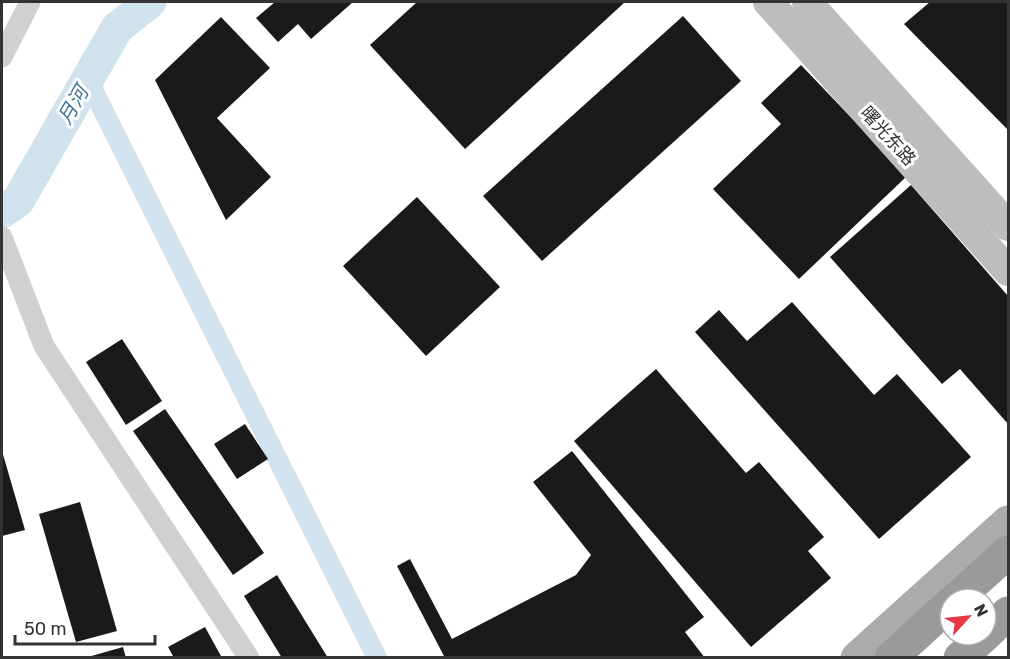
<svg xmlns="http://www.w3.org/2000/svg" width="1010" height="659" font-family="Rubik,'Noto Sans SC',sans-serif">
<rect width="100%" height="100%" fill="#fff"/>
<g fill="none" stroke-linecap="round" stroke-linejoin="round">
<path stroke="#cfe2ee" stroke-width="20" d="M88 80 377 658"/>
<path stroke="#cfe2ee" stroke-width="33" d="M2 212 18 201 117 28 150 2"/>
</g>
<g fill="#1a1a1a">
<path d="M275 2H353L311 39 298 24 278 42 256 18Z"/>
<path d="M417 2H625L465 149 370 45Z"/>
<path d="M930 2H1008V130L904 24Z"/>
<path d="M683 16 741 81 542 261 483 196Z"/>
<path d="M221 17 270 68 217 118 271 177 226 220 155 80Z"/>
<path d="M801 65 907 176 799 279 713 189 781 124 761 103Z"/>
<path d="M911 185 1008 296V424L960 369 942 384 830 257Z"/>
<path d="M417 197 500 287 426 356 343 266Z"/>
<path d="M792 302 874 395 897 374 971 457 879 539 695 332 719 310 747 341Z"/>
<path d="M122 339 162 401 126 425 86 362Z"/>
<path d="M656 369 746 473 759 462 824 537 808 551 831 578 751 647 574 441Z"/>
<path d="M165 409 264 553 233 575 133 431Z"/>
<path d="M245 424 268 459 237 479 214 444Z"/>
<path d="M2 451 25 530 2 536Z"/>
<path d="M572 451 704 617 685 632 705 658H445L397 566 410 559 452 639 576 575 591 555 533 482Z"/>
<path d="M80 502 117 631 76 642 39 514Z"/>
<path d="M277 575 328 658H282L244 596Z"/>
<path d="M205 627 222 658H174L168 647Z"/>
<path d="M123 647 126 658H88V657Z"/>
</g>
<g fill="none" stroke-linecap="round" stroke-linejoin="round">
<g stroke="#d0d0d0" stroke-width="21">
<path d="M2 57 30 2"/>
<path d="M2 237 44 346 249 658"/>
</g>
<g stroke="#bdbdbd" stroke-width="30">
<path d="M768 2 1008 271"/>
<path d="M807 2 1008 226"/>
</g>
<path stroke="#ababab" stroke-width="33" d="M857 658 1008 522"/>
<g stroke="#9a9a9a" stroke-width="33">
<path d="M956 599 1008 552"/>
<path d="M986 634 1008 613"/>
<path d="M891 658 950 604"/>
<path d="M960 658 985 635"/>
</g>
</g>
<g text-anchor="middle" stroke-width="6" stroke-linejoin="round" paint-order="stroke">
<g font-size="18" fill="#333" stroke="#fff">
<text transform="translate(888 136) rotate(48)" y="6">曙光东路</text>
</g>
<g font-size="20" font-style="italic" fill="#3f7597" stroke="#fff">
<text transform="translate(73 105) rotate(-60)" y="7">月河</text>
</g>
</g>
<rect width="1010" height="659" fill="none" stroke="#333333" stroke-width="6"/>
<g transform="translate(968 617) rotate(63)"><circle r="28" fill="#ffffff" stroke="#adadad" stroke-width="1.5"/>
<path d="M0-4.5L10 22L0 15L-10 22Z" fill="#e63946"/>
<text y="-9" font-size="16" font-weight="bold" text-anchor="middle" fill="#333333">N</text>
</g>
<path d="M15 635v9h140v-9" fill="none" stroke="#333333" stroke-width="3"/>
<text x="24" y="635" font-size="18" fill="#333333" stroke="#ffffff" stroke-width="4.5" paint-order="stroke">50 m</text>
</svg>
